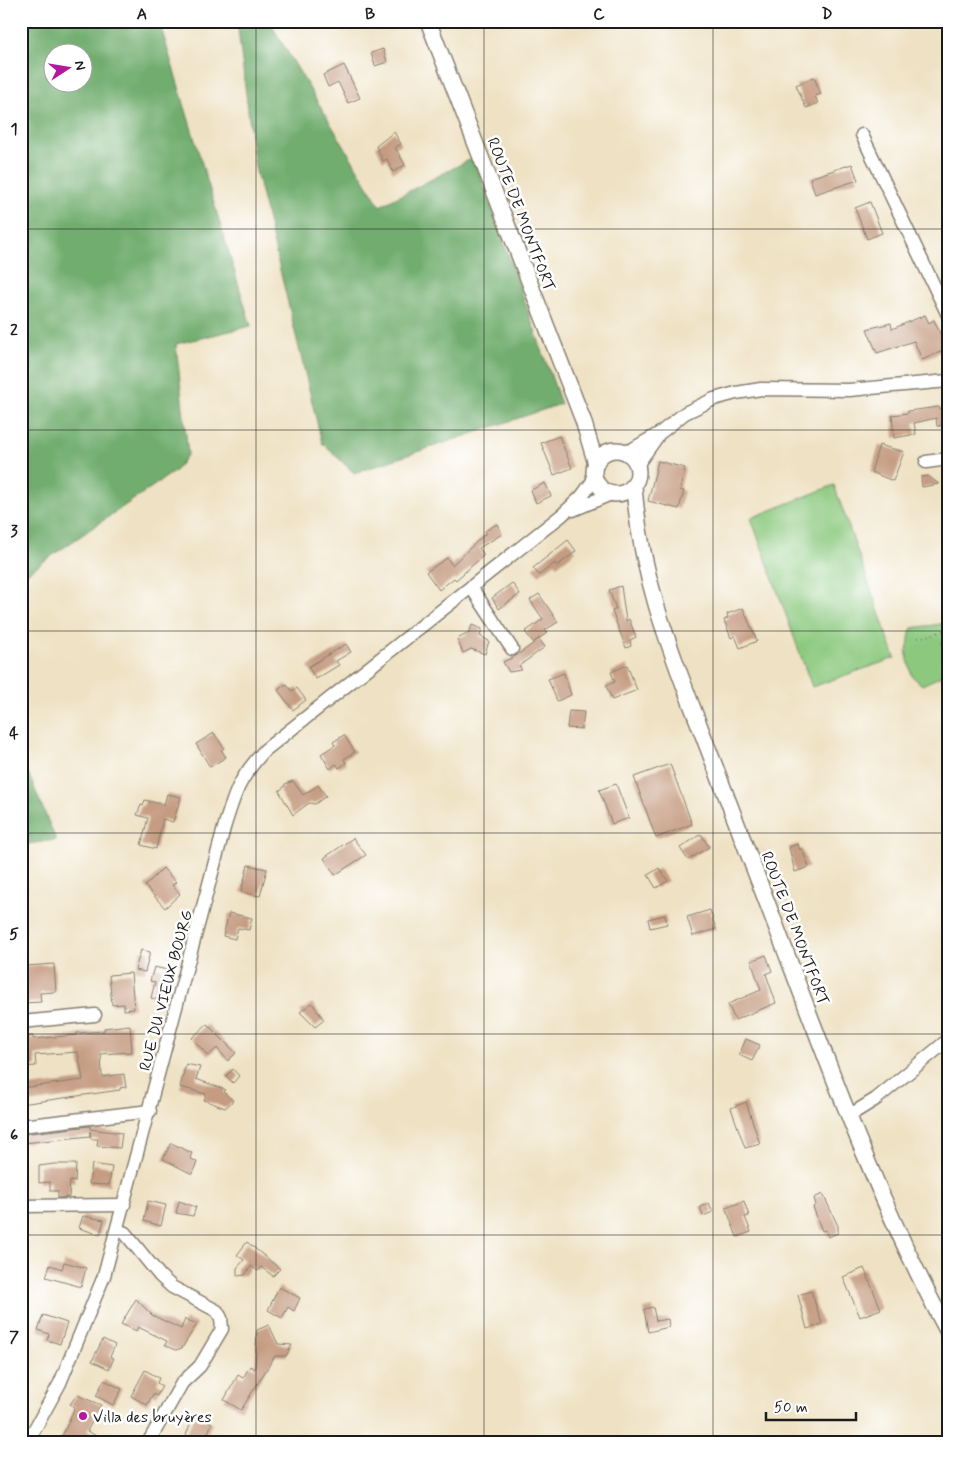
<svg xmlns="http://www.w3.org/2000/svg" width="969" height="1464" font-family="Mynerve,sans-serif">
<rect width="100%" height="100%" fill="#fff"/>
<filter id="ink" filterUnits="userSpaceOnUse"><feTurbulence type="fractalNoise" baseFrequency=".02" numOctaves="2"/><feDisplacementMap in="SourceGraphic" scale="10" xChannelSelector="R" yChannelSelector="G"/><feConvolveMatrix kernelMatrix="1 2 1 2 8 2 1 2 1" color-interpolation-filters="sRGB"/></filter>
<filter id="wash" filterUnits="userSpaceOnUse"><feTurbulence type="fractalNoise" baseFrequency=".0096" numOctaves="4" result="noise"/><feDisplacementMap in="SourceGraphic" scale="20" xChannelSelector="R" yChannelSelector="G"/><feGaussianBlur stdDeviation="1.12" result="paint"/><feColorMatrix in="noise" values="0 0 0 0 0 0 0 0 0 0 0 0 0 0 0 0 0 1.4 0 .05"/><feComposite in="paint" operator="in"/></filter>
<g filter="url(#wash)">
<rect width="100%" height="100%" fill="#efe2c4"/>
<g fill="#8cc97f" stroke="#54724e">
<path d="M834 485 895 658 812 687 751 518Z"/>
<path d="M948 623V640L942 642 948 660V673L922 685 912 676 906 651C911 643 907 636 912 628Z"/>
</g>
<g fill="#71ad6e" stroke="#466445" fill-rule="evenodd">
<path d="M21 21H159L251 326 176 344 188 454 175 471 21 577ZM52 52H82V82H52Z"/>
<path d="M237 21H269L380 206 471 159 475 161 561 404 354 473 322 443 255 167Z"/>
<path d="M21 775H29L56 840 21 845Z"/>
</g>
<g id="blocks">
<g fill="#c59b81">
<path d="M383 49 387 62 375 66 371 53Z"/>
<path d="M344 65 360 98 348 103 338 82 328 87 323 75Z"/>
<path d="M814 77 821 94 815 96 818 103 806 108 796 85Z"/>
<path d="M394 132 401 144 395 147 405 165 393 172 387 159 383 161 376 146Z"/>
<path d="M852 164 858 180 815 194 810 178Z"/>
<path d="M870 202 882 233 867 239 855 208Z"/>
<path d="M925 315 929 323 934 320 947 349 922 360 914 341 877 353 867 329 891 323 892 329Z"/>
<path d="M939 407 940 409 948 408V425L937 426 936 418 914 423 916 434 894 438 892 415 908 413V411Z"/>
<path d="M559 436 572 468 554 475 541 443Z"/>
<path d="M879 445 904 452 893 481 871 472Z"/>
<path d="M658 461 685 468 680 490 684 491 679 509 648 501Z"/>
<path d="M928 476 939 484 922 487 921 477Z"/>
<path d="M545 483 551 496 536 503 531 490Z"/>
<path d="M497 524 502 534 479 548 484 555 456 580 454 578 439 590 426 572 447 558 452 565 486 533 485 531Z"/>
<path d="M568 540 576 551 557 566 555 563 539 575 533 568Z"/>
<path d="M512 583 520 594 499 609 492 598Z"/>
<path d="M621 586 626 621 629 619 636 637 630 640 631 646 626 648 612 611 616 609 609 590Z"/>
<path d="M539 594 558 622 545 630 547 633 534 642 539 639 545 647 519 666 522 670 509 672 503 662 516 656 534 643 525 632 543 619 530 600Z"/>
<path d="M743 608 757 641 740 648 735 636 731 638 724 620 728 618 727 614Z"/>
<path d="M472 625 482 629 480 636 489 641 485 654 471 649 463 653 457 639 469 633Z"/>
<path d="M346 644 351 652 336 661 339 665 316 679 308 667Z"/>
<path d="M627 665 637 690 612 700 606 685 615 682 611 672Z"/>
<path d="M564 673 571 695 557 701 548 679Z"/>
<path d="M286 684 292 691 297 688 306 700 293 710 278 690Z"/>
<path d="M569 711 584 712 582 729 567 728Z"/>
<path d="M214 733 224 748 221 750 226 757 210 767 196 744Z"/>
<path d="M344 735 355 752 344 759 346 763 339 768 336 764 330 769 321 754 335 745 333 742Z"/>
<path d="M670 764 692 824 656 838 634 777Z"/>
<path d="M293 781 303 795 318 785 326 796 315 804 309 803 293 815 279 791 284 787 285 784Z"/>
<path d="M616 784 629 818 612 824 599 790Z"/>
<path d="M167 794 181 797 173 822 163 819 156 849 141 845 148 818 137 815 141 805 143 806 145 800 164 805Z"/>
<path d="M701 834 709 847 688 860 680 848Z"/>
<path d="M353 838 366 855 335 875 324 858Z"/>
<path d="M798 844 800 850 802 849 809 867 795 872 789 847Z"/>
<path d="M248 865 267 869 260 896 241 892Z"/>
<path d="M163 868 176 882 172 885 180 894 165 908 145 886Z"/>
<path d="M659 868 668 881 656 888 648 875Z"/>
<path d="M710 910 716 929 693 936 687 917Z"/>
<path d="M229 913 252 918 249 930 238 928 235 939 223 936Z"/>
<path d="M665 915 667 924 650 928 648 919Z"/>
<path d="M141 950 150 952 145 972 135 970Z"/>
<path d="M766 955 772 971 766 974 776 1003 735 1020 728 1004 761 990 751 961Z"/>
<path d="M54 964 56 992 40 993 41 1002 24 1003 23 981H26V966Z"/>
<path d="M154 967 172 971 164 1001 151 998 155 982 150 981Z"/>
<path d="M131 973 134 1009 124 1010V1004L112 1005 109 975Z"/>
<path d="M312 1003 324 1020 315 1027 300 1012Z"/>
<path d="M207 1024 236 1053 228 1061 217 1048 208 1056 192 1038Z"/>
<path d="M130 1025 132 1052 101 1054 102 1077 124 1074 126 1087 120 1088V1090L21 1104V1088L83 1080 78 1052 35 1055 36 1066 21 1067V1037L33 1036V1039L77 1035V1033L104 1031V1028Z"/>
<path d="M746 1039 760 1045 752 1061 739 1055Z"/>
<path d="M186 1064 200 1067 196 1079 226 1090 224 1092 233 1101 225 1108 204 1100 206 1094 180 1087Z"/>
<path d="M233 1069 239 1076 233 1083 226 1076Z"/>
<path d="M746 1102 760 1144 745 1148 731 1108Z"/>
<path d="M90 1126V1129L122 1133 120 1148 97 1146 98 1139H91L90 1131V1136L24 1143 23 1134Z"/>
<path d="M171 1143 192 1153 190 1158 197 1162 192 1174 163 1159Z"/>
<path d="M54 1164H76L75 1182 70 1181 69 1197 58 1198V1191H50V1182L39 1183V1166Z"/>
<path d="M92 1164 112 1167 109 1185 89 1184Z"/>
<path d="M823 1194 838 1226V1233L828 1237 826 1230 822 1231 813 1207 816 1205 814 1198Z"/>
<path d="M148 1201 166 1205 161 1226 144 1221Z"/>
<path d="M179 1201 196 1207 193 1216 176 1213Z"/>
<path d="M744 1201 749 1216 745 1217 751 1232 737 1237 726 1208Z"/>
<path d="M709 1203 713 1212 703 1216 700 1207Z"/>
<path d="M83 1216 104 1220 100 1235 79 1228Z"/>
<path d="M247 1242 268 1259 280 1269 273 1276 261 1267 258 1271 251 1266 245 1275 237 1276V1268L244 1260 237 1255Z"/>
<path d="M64 1262 86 1268 81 1287 46 1277 50 1265 62 1269Z"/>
<path d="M864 1268 881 1309 860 1317 843 1277Z"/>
<path d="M279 1287 300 1298 294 1311 288 1307 282 1318 268 1310Z"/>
<path d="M811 1291 822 1324 807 1329 798 1295Z"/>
<path d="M136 1299 152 1315 181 1329 185 1319 197 1324 182 1348 176 1350 165 1345 167 1341 138 1327 136 1331 121 1324Z"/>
<path d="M653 1307 656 1321 668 1319 669 1327 648 1332 644 1309Z"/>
<path d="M43 1315 67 1323 60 1344 47 1340 49 1334 38 1330Z"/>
<path d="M269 1325 278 1344 292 1345 286 1356H275L241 1410 224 1400 238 1375 243 1378 250 1366 255 1369 257 1330Z"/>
<path d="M103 1339 115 1345 110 1357 114 1358 109 1369 92 1361Z"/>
<path d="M145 1370 159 1378 157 1383 162 1386 157 1396 153 1394 147 1405 131 1396Z"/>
<path d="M104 1380 122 1389 113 1405 96 1396Z"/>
<path d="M77 1395 101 1405 87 1431 110 1443H59L75 1407 70 1404Z"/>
<path d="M194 1416 212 1423 204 1442 186 1435Z"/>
</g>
</g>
</g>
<g filter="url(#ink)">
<use href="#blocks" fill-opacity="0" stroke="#867f70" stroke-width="1"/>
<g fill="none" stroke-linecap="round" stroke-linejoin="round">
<g stroke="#867f70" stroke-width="15">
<g id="minor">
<path d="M862 135 948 315"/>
<path d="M626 453 660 433 685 413 714 399 736 393 761 389 849 390 948 381"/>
<path d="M926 462 948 459"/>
<path d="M637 465 657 437"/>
<path d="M573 510 611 494"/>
<path d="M471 587 512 649"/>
<path d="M21 1022 95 1015"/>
<path d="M850 1115 876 1099 948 1040"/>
<path d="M21 1126 150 1111"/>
<path d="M21 1206 124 1205"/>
<path d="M118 1230 125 1233 160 1276 172 1287 217 1311 221 1318 222 1329 200 1366 182 1383 148 1443"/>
<path d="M27 1443 60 1383 104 1276 224 828C235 792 239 778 265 750L562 515 582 496 595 478"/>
</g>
</g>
<g stroke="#867f70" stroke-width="18">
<g id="major">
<path d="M428 21 583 420 596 464"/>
<circle cx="616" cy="472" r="22"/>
<path d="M634 486C640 572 667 642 698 722 716 770 735 818 753 866 814 1023 868 1184 948 1332"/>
</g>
</g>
<path stroke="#867f70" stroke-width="2" stroke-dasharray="1 4" stroke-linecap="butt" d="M918 638 948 630"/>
<use href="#minor" stroke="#fff" stroke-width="12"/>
<use href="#major" stroke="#fff" stroke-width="15"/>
</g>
</g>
<path fill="none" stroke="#1c1c1c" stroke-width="1" stroke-opacity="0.55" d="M256 21V1443M484 21V1443M713 21V1443M21 229H948M21 430H948M21 631H948M21 833H948M21 1034H948M21 1235H948"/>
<circle fill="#b5179e" stroke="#fff" stroke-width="2" cx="83" cy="1416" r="5"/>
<g text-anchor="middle" stroke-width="5" stroke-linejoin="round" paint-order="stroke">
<g font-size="16" fill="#1c1c1c" stroke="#fff">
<text transform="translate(522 214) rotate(69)" y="6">ROUTE DE MONTFORT</text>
<text transform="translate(796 928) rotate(69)" y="6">ROUTE DE MONTFORT</text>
<text transform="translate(165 990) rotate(-75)" y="6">RUE DU VIEUX BOURG</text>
</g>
<g font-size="16" fill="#1c1c1c" stroke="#fff" text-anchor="start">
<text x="93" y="1422">Villa des bruyères</text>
</g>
</g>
<rect width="969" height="1464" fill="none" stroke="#fff" stroke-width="55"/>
<g transform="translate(68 68) rotate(78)"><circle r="24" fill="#ffffff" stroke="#a4a4a4"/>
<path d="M0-4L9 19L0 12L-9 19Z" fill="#b5179e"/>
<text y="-8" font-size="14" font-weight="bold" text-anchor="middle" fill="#1c1c1c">N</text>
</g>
<path d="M766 1412v8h90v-8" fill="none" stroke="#1c1c1c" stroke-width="2.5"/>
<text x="774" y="1412" font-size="15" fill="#1c1c1c" stroke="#ffffff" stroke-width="4" paint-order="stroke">50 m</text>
<rect x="28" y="28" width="914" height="1408" fill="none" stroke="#1c1c1c" stroke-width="2"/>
<g font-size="16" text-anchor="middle" font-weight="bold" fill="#1c1c1c">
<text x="142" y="19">A</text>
<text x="370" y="19">B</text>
<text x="599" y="19">C</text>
<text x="827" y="19">D</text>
<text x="14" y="134">1</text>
<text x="14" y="335">2</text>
<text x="14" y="536">3</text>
<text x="14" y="738">4</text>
<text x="14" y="939">5</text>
<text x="14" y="1140">6</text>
<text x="14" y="1342">7</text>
</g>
</svg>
